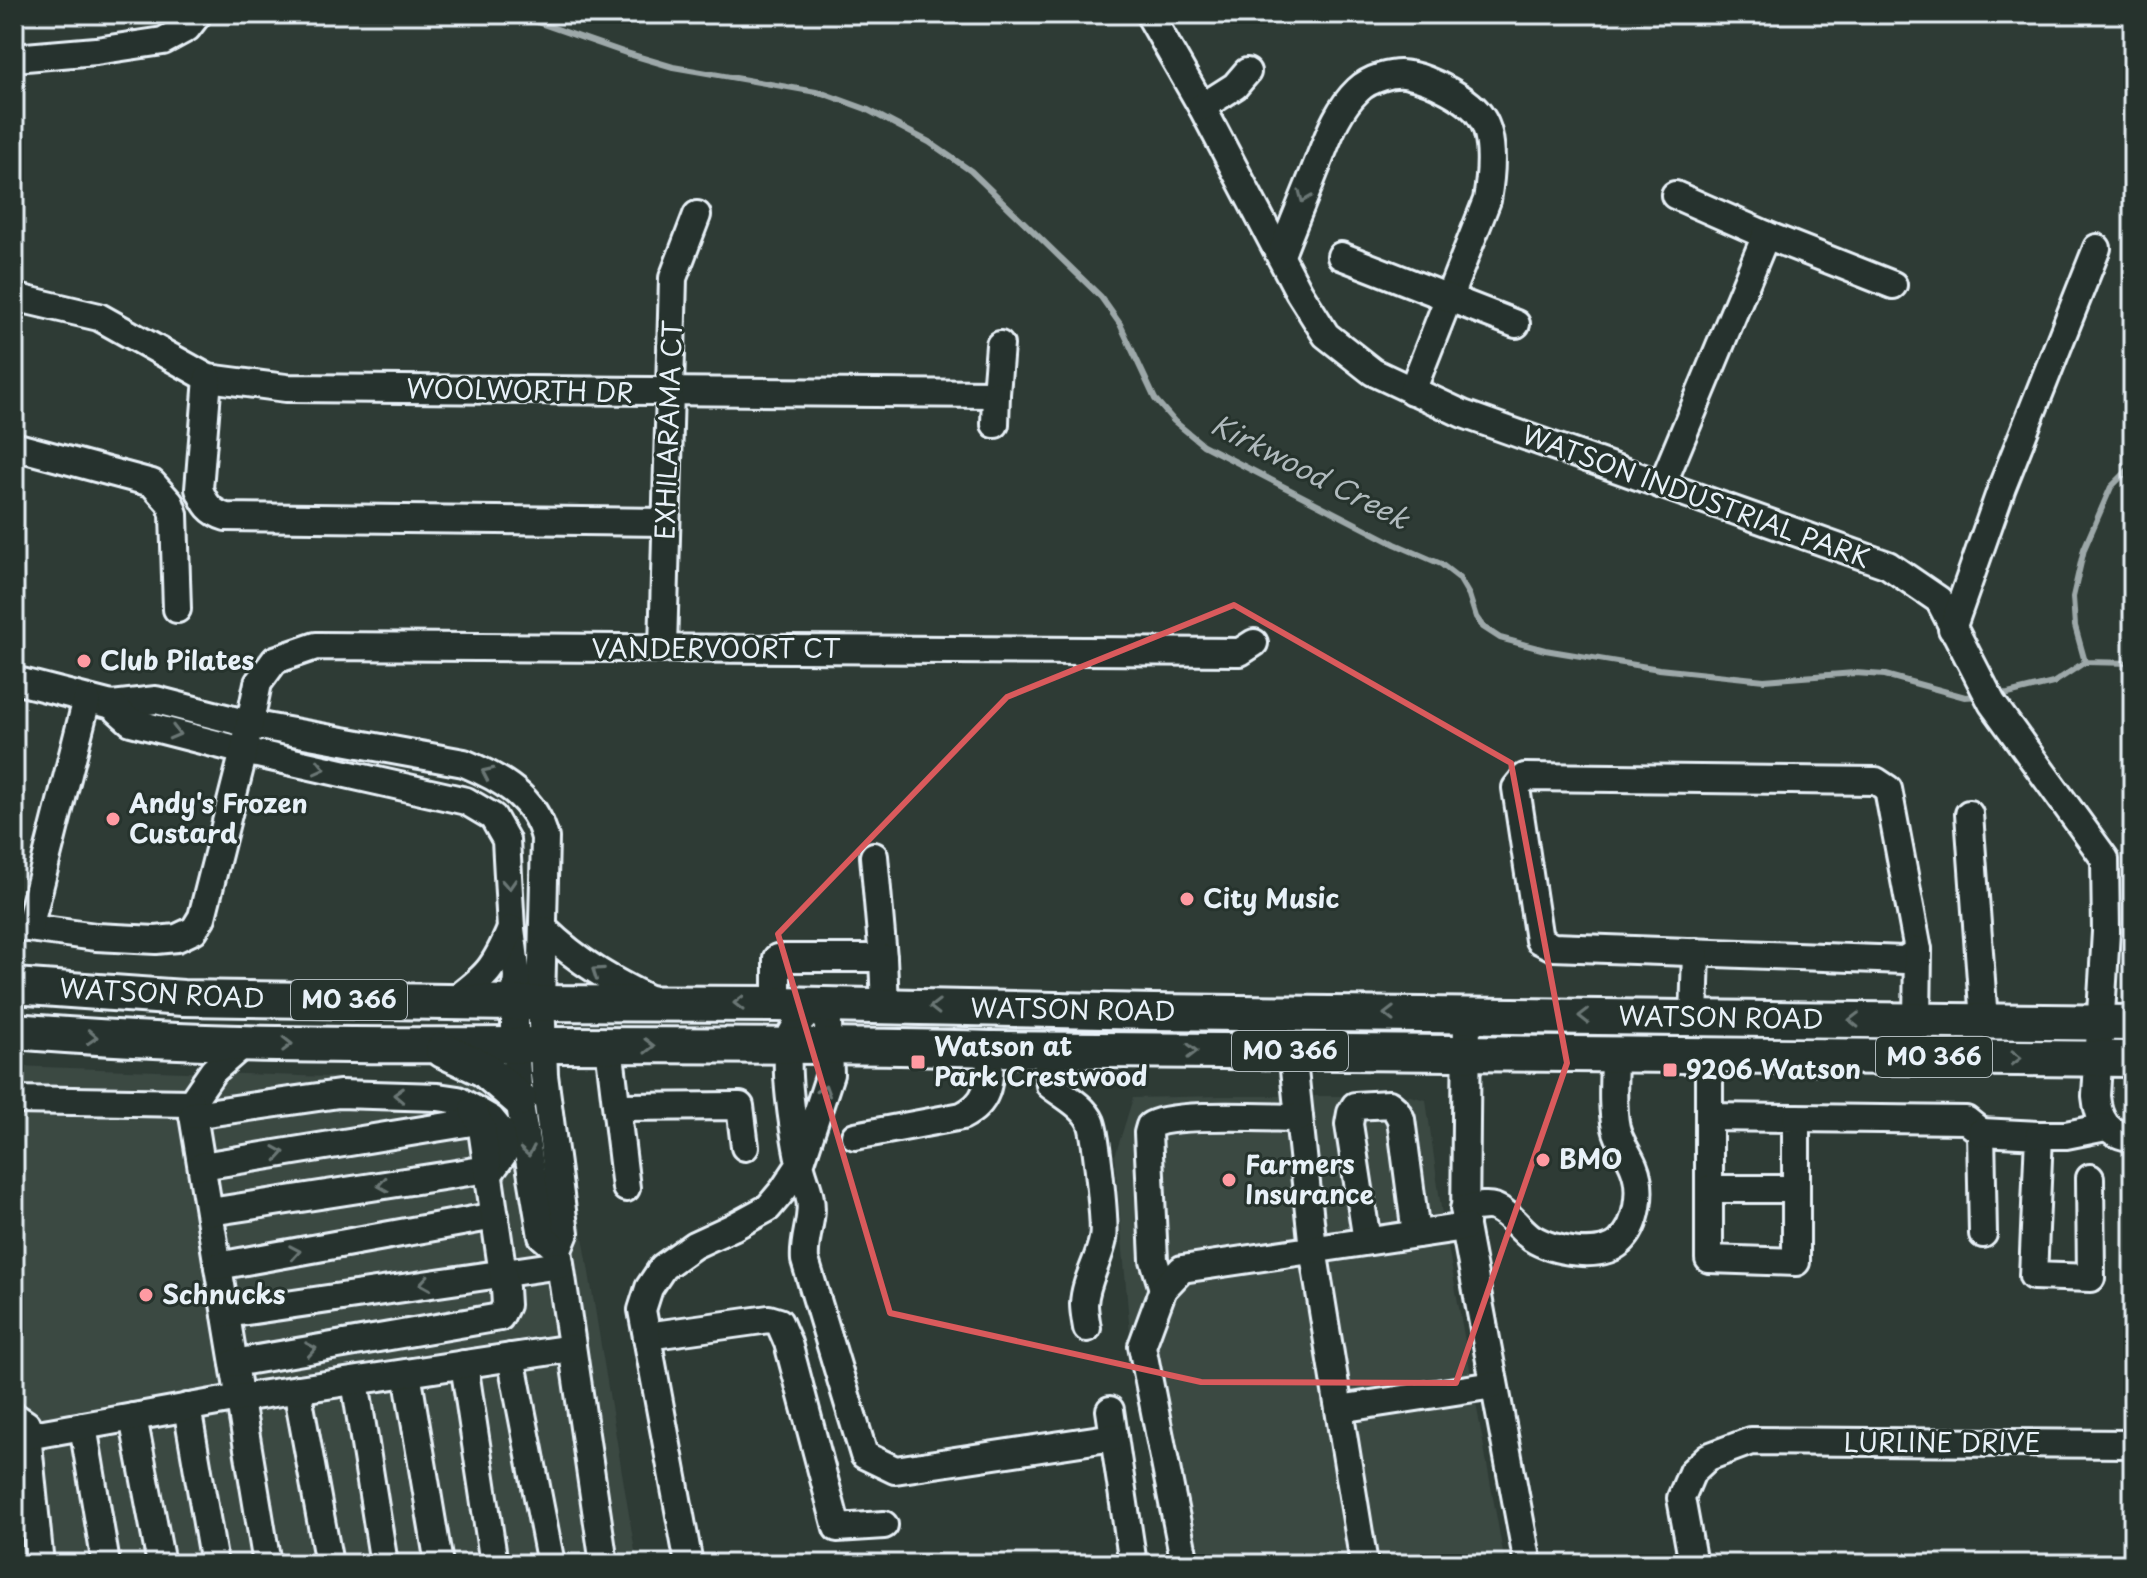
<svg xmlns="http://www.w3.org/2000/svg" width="2147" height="1578" font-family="'Playpen Sans',sans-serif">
<rect width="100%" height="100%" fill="#2e3b35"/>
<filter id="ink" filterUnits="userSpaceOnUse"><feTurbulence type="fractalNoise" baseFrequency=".0125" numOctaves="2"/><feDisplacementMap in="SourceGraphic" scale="16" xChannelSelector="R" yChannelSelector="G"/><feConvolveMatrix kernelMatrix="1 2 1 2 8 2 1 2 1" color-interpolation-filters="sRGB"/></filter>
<g filter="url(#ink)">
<g fill="#3b4843">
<path d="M14 1066 558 1085 635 1551 645 1564H14Z"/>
<path d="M1220 1096H1410L1426 1100 1441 1208 1505 1564H1175L1135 1393 1115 1156 1133 1098Z"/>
</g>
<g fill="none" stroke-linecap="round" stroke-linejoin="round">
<g stroke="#9da8a9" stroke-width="6">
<path d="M520 14 534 21 626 53 673 67 822 93 866 109 929 142 971 171 1101 297 1120 324 1155 399 1174 421 1203 445 1395 544 1441 564 1459 578 1469 595 1476 617 1483 627 1500 638 1545 650 1659 669 1764 680 1855 673 1885 675 1965 697 1979 696"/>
<path d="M2133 465 2111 487 2084 549 2073 597 2075 626 2085 662 2133 663"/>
<path d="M1995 695 2008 694 2053 683 2085 662"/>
</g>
<g stroke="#e8f1f8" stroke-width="32">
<g id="minor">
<path d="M1149 14 1202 107 1299 292 1326 335 1373 372 1463 414 1888 565 1939 600 1992 703 2105 859 2106 932 2096 1096C2098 1119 2108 1136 2133 1137"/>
<path d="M14 58 96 51 163 41 187 28 198 14"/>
<path d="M1202 107 1235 86 1247 72"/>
<path d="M1675 195 1766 235"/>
<path d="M1281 255C1292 226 1304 198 1315 170 1327 141 1335 112 1358 90 1369 79 1394 71 1409 75 1430 79 1470 99 1481 117 1495 137 1491 177 1487 200L1412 391"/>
<path d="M1341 256 1516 324"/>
<path d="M14 297 99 317 208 378 286 388 996 394 1000 345"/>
<path d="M208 378 199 489C205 504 210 512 226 517L666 522"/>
<path d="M995 424 996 394"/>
<path d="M14 446 152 483 170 503 174 514 177 609"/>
<path d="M1662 485 1766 235 1893 285"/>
<path d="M1952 629 2002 487 2097 248"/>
<path d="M663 649 673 278 697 215"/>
<path d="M14 680 112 705 156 700 249 724 464 763C500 778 535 797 545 838L541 1003 543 1045 544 1075 565 1233 558 1250 604 1564"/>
<path d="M112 705 131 722 244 751 466 801 493 817 506 840 511 929 517 976 515 1003V1046L519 1099 542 1236 558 1250"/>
<path d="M1525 777 1876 781 1888 789 1918 950 1905 960 1553 947 1539 940 1516 788Z"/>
<path d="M1969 814 1984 1021"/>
<path d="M874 856 883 958 885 1006"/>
<path d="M14 926 96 937 156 940 177 938 194 930 202 917 244 751 258 683 275 660 316 646 1240 652 1254 643"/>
<path d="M29 928 87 699"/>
<path d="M545 930C579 963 612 981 655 1002"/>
<path d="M452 1002C487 976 494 969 511 929"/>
<path d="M777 1004V958H883"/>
<path d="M1467 1015 1465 1227 1528 1564"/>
<path d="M1694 1018 1696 952"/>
<path d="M1917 1020 1918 950"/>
<path d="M245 1043 213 1071 191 1103 267 1564"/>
<path d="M609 1046 626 1188"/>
<path d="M1046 1050 1050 1085C1064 1096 1084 1106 1091 1122 1096 1134 1106 1226 1103 1239 1099 1261 1085 1281 1084 1304 1084 1312 1086 1321 1087 1328"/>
<path d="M1292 1051 1313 1249 1364 1564"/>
<path d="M14 1100 191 1103"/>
<path d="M617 1107 740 1106 745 1147"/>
<path d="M193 1115 339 1094 438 1097 458 1100 491 1119 500 1130 504 1153 489 1174"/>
<path d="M1709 1117 1796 1118V1262L1709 1259V1054"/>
<path d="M1796 1118 1966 1120 1981 1132 1983 1234"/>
<path d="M1981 1132 2039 1135 2033 1276 2091 1278 2090 1178"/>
<path d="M2039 1135H2066L2106 1127"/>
<path d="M855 1136 962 1116C992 1101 989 1079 990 1049"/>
<path d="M202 1166 478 1121"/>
<path d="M1709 1189H1796"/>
<path d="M1464 1209C1473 1208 1485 1204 1494 1207 1510 1213 1519 1229 1532 1238 1552 1251 1601 1260 1620 1242 1638 1226 1643 1189 1634 1167 1629 1154 1619 1142 1616 1128 1611 1104 1614 1078 1614 1054"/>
<path d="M210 1212 488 1169"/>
<path d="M1367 1241 1349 1124 1351 1113 1355 1106 1389 1104 1396 1110 1401 1119 1416 1234"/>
<path d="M218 1266 495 1216"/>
<path d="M1163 1289 1154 1260 1148 1133 1150 1126C1168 1112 1271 1118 1299 1118"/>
<path d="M226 1314 560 1265"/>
<path d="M647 1336 769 1319 779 1322 788 1343 837 1528 884 1525"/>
<path d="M511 1357 551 1564"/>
<path d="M234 1363 500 1317 506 1305 505 1288 482 1129 473 1109"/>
<path d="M464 1364 494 1564"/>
<path d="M407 1373 439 1564"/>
<path d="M355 1381 384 1564"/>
<path d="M297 1389 329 1564"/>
<path d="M187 1407 214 1564"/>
<path d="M1339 1409 1494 1385"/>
<path d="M1110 1410 1133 1564"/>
<path d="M14 1416 26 1424 40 1564"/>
<path d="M133 1417 161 1564"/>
<path d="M83 1426 106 1564"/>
<path d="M27 1436 240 1398 572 1348"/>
<path d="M689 1564 642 1310 649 1288 663 1267 694 1245 733 1227 768 1208 784 1189 800 1165 830 1074 828 1024 817 1005C809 1013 797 1022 792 1033 781 1059 794 1133 800 1163 802 1175 808 1186 810 1199 814 1219 803 1238 805 1260L864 1455 895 1470 1114 1437"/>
<path d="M1185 1564 1142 1346 1163 1289 1182 1269 1465 1227"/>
<path d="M1693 1564 1681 1498 1692 1472 1708 1457 1751 1441 2133 1444"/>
</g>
</g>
<g stroke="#e8f1f8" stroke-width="40">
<g id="major">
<path d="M14 986 183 998 515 1003 777 1004 1153 1012 2133 1023"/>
<path d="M14 1031C189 1046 365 1046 541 1045 691 1045 841 1045 990 1049L2133 1059"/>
<path d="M443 1050 484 1069 519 1099"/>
</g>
</g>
<use href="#minor" stroke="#26332d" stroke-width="26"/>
<use href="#major" stroke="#26332d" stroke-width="34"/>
</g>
<defs><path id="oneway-chevron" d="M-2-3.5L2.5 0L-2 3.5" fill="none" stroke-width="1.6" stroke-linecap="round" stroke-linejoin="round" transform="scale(2)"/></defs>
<g stroke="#6a7674">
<use href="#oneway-chevron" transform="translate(1304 197) rotate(112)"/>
<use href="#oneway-chevron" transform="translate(175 733) rotate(15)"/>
<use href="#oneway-chevron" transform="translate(320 768) rotate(13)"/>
<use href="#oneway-chevron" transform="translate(487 773) rotate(-155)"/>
<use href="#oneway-chevron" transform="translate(509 884) rotate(87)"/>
<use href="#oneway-chevron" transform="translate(597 972) rotate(-146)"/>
<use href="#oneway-chevron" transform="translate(739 1003) rotate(-180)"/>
<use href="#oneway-chevron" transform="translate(935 1007) rotate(-179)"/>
<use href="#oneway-chevron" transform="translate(1389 1014) rotate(-179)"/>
<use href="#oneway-chevron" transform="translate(1584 1016) rotate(-179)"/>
<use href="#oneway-chevron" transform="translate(1854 1020) rotate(-179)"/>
<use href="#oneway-chevron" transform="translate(92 1037) rotate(3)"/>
<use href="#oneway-chevron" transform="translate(287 1044) rotate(1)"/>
<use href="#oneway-chevron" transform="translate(649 1046)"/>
<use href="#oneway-chevron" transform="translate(1192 1051)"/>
<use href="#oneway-chevron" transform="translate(2016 1058) rotate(1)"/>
<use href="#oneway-chevron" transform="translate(824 1090) rotate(-72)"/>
<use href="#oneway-chevron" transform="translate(399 1095) rotate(-178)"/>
<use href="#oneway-chevron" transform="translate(528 1151) rotate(80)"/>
<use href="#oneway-chevron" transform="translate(279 1153) rotate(-9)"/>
<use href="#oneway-chevron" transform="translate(383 1185) rotate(171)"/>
<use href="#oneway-chevron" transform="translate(295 1252) rotate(-10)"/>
<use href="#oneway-chevron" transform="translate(425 1283) rotate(171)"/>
<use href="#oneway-chevron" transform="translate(311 1349) rotate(-10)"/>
</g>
</g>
<path fill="none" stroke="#da5a5c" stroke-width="6" stroke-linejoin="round" d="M1234 605 1511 763 1567 1063 1456 1383 1201 1382 890 1313 778 934 1007 697Z"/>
<g fill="#ff9aa2" stroke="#26332d" stroke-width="3">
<circle cx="84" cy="661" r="8"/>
<circle cx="113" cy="819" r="8"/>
<circle cx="1187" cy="899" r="8"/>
<rect x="910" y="1054" width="16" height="16" rx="4"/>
<rect x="1662" y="1062" width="16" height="16" rx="4"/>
<circle cx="1543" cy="1160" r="8"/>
<circle cx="1229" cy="1180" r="8"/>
<circle cx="146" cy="1295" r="8"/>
</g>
<g text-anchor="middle" stroke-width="6" stroke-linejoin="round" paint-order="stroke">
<g fill="#26332d" stroke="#aeb8bb" stroke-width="2">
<rect x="291" y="980" width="116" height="40" rx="6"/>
<rect x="1232" y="1031" width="116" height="40" rx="6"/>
<rect x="1876" y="1037" width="116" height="40" rx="6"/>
</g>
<g font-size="24" font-weight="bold" fill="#e8f1f8">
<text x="349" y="1008">MO 366</text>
<text x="1290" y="1059">MO 366</text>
<text x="1934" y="1065">MO 366</text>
</g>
<g font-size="26" fill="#e8f1f8" stroke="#26332d">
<text transform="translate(520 391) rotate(1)" y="9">WOOLWORTH DR</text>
<text transform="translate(669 430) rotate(-88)" y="9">EXHILARAMA CT</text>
<text transform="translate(1696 497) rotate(20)" y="9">WATSON INDUSTRIAL PARK</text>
<text x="716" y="658">VANDERVOORT CT</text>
<text transform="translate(162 994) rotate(3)" y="9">WATSON ROAD</text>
<text transform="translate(1073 1010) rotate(1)" y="9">WATSON ROAD</text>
<text transform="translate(1721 1018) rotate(1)" y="9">WATSON ROAD</text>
<text x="1942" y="1452">LURLINE DRIVE</text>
</g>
<g font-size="26" font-weight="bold" fill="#e8f1f8" stroke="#26332d" text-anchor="start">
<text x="100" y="670">Club Pilates</text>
<text x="129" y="813">Andy's Frozen<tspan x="129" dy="30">Custard</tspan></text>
<text x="1203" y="908">City Music</text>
<text x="934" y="1056">Watson at<tspan x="934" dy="30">Park Crestwood</tspan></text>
<text x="1686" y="1079">9206 Watson</text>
<text x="1559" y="1169">BMO</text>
<text x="1245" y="1174">Farmers<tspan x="1245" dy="30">Insurance</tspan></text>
<text x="162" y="1304">Schnucks</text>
</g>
<g font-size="28" font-style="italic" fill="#b0babd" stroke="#26332d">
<text transform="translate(1310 472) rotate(27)" y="10">Kirkwood Creek</text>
</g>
</g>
<rect width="2147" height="1578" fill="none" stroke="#26332d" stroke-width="48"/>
<rect x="24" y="24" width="2099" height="1530" fill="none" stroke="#e8f1f8" stroke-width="3" filter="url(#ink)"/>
</svg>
